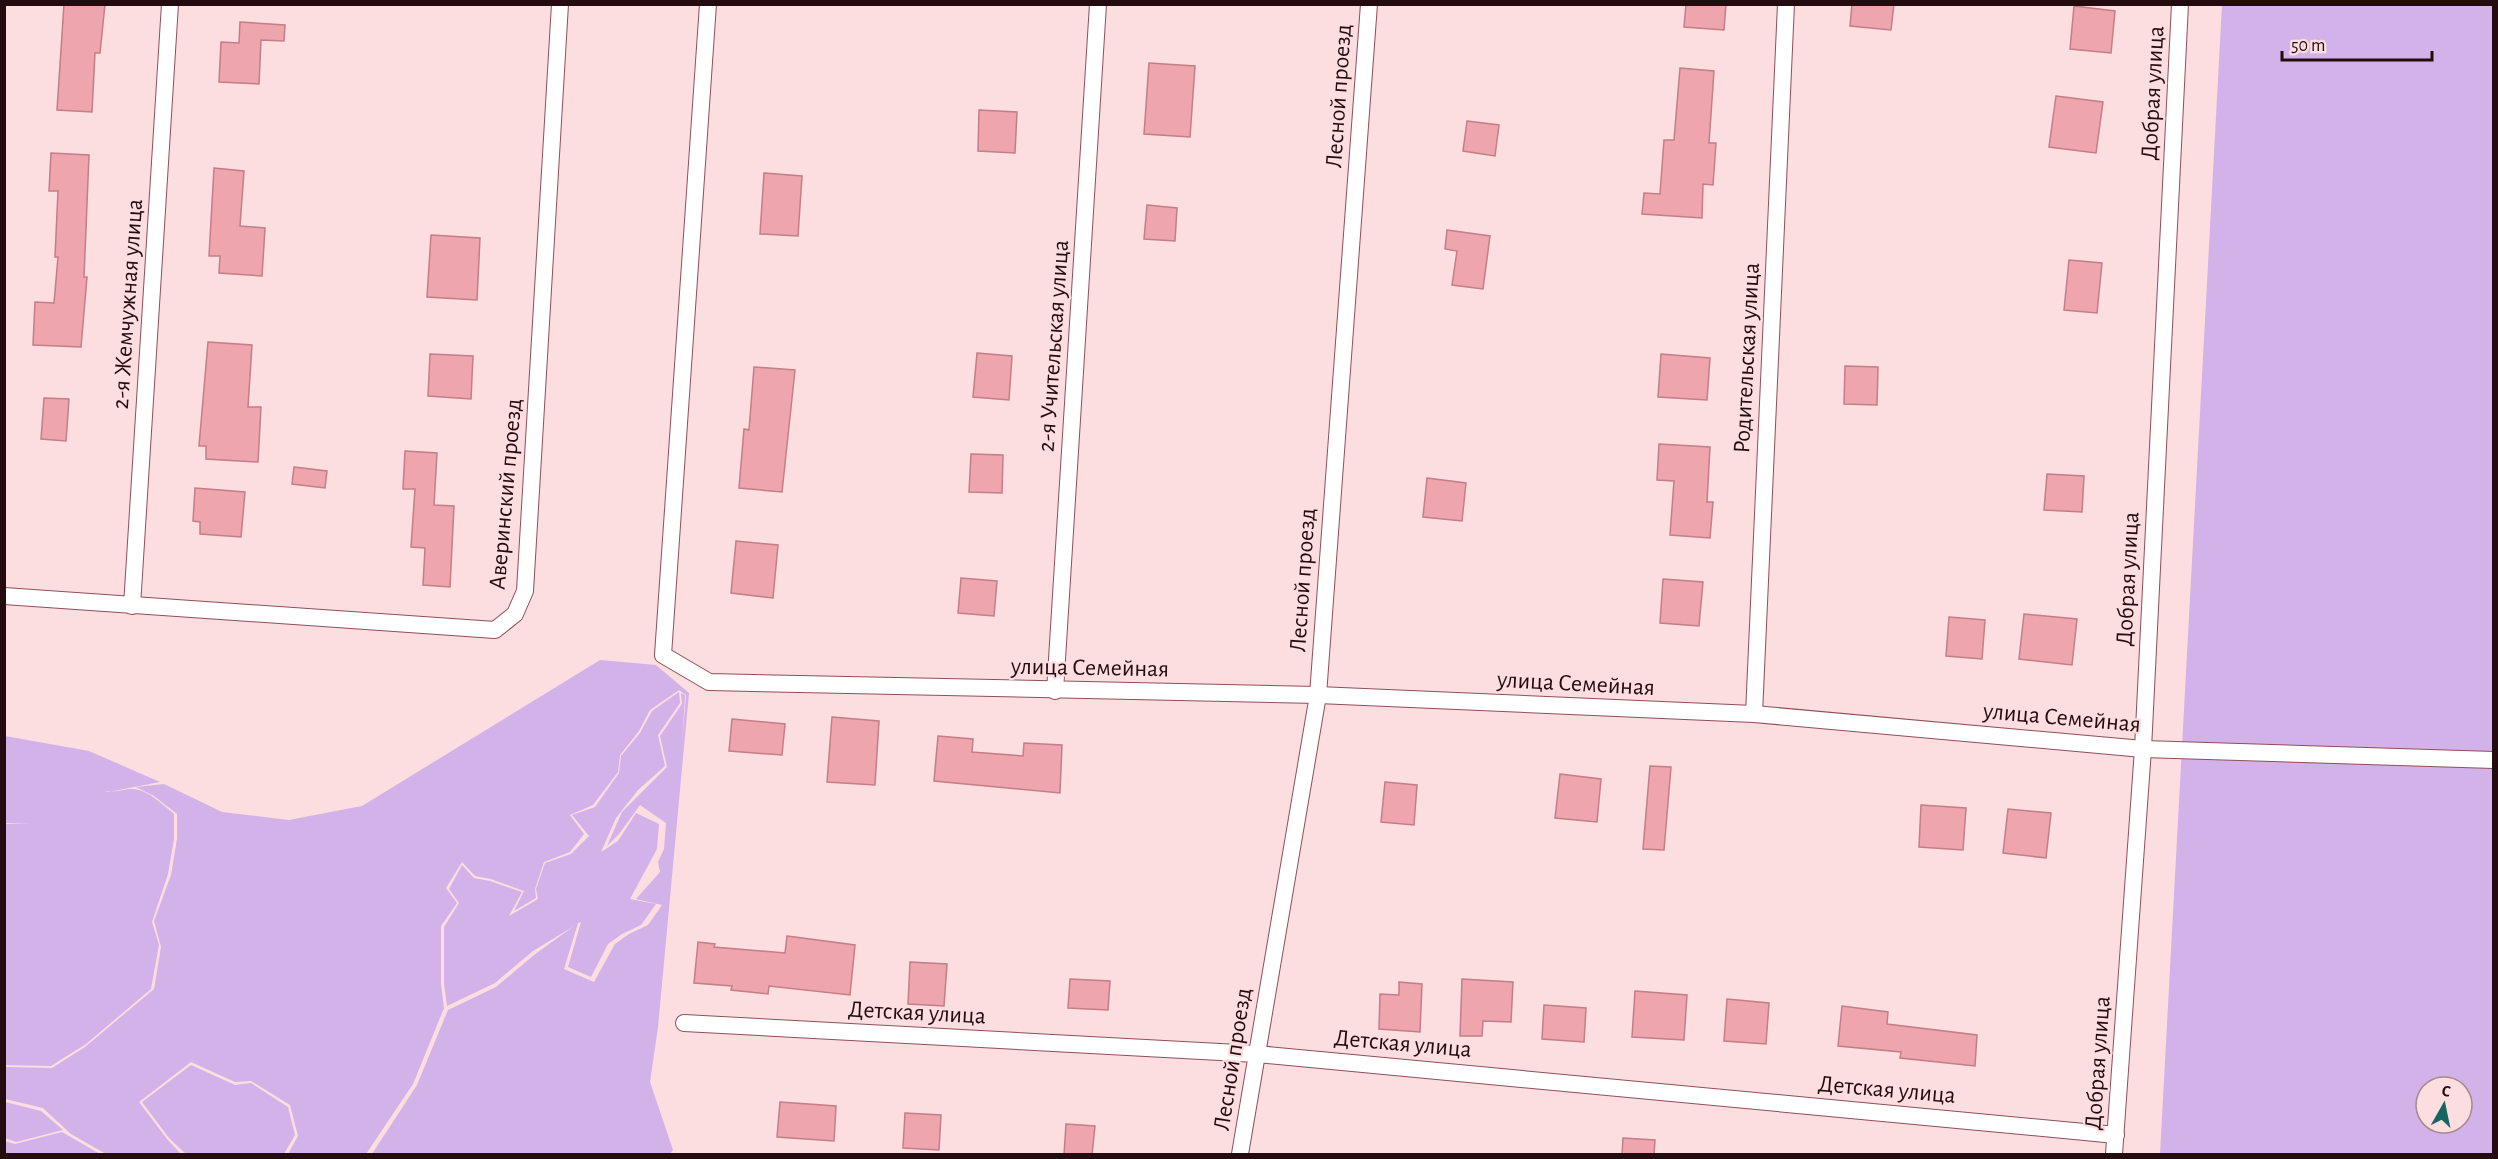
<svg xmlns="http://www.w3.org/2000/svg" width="2498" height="1159" font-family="'Alegreya Sans',sans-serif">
<rect width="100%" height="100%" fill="#fcdde0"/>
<g fill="#d2b2e8" fill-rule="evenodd">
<path d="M2222 5H2493V1154H2160ZM2426 1087H2462V1123H2426Z"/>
<path d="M600 660 656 665 689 693 658 1027 650 1082 673 1150 670 1154H372L417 1085 448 1010 496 987 534 955 574 926 533 951 495 983 447 1006 444 984V927L459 903 449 889 462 865 474 878 490 881 522 892 509 916 538 899 536 889 545 863 571 854 589 836 572 815 595 807 619 773 621 756 640 733 652 711 679 692 680 703 658 735 665 766 638 790 616 818 601 852 618 841 636 813 659 824 657 849 630 899 656 904 641 925 622 934 608 944 591 977 568 967 581 922 578 923 564 969 594 982 615 944 629 934 648 925 662 905 636 899 660 872 658 862 664 849 666 823 640 805 619 834 607 846 622 812 667 767 660 736 682 704 681 693 685 695 682 745 686 695 679 690 650 710 639 731 620 755 618 772 593 805 570 815 584 834 570 852 544 862 535 889 536 898 514 911 524 891 491 879 475 876 462 862 446 888 457 903 441 926V984L444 1008 413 1084 366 1154H288L298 1136 290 1105 251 1081 235 1082 191 1062 139 1102 167 1139 181 1154H106L71 1134 43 1108 5 1099V1067L52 1068 85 1047 154 989 161 947 154 921 171 875 177 839V814L154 796 136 787 164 784 222 812 289 820 362 806Z"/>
<path d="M5 736 89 751 160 782 108 792 100 788C111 795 120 789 133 789 148 790 162 804 174 814V839L168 874 152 922 159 945 151 989 86 1044 51 1066 5 1065V824H30L5 823Z"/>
<path d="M191 1065 235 1085 251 1083 288 1107 295 1135 284 1154H186L169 1138 142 1102Z"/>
<path d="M5 1102 41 1111 63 1130 16 1142 5 1138Z"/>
<path d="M62 1132 100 1154H5V1141L15 1144Z"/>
</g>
<g fill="#eea5ae" stroke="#c37e87" stroke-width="1.5">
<path d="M64 4H105L100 53H95L92 112 57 110Z"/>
<path d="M1686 4H1726L1724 30 1684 27Z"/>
<path d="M1852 4H1894L1891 30 1850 26Z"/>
<path d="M2074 6 2115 11 2111 53 2070 49Z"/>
<path d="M240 22 285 25 284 41 261 40 259 84 219 82 221 42 239 43Z"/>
<path d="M1149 63 1195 66 1190 137 1144 134Z"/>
<path d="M1680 68 1714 71 1709 143H1716L1713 185 1703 184 1702 218 1642 214 1644 193 1660 194 1664 140H1674Z"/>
<path d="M2056 96 2103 102 2096 153 2049 147Z"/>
<path d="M979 110 1017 112 1015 153 978 151Z"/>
<path d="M1467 121 1499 125 1495 156 1463 151Z"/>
<path d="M51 153 89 155 84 277H87L81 347 33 345 35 302 54 303 58 257H55L58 191H49Z"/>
<path d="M214 168 244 171 240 226 265 228 262 276 219 273 220 256H209Z"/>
<path d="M764 173 802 176 798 236 760 234Z"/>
<path d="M1147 205 1177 208 1175 241 1144 239Z"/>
<path d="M1447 230 1490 236 1483 289 1452 285 1457 251 1445 249Z"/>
<path d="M431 235 480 238 477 300 427 297Z"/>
<path d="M2069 260 2102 263 2097 313 2064 310Z"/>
<path d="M208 342 252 345 248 407H261L258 462 206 459V446H199Z"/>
<path d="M977 353 1012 356 1009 400 973 397Z"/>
<path d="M430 354 473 356 471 399 428 396Z"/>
<path d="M1661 354 1710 358 1707 400 1658 397Z"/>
<path d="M1845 366 1878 367 1877 405 1844 404Z"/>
<path d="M754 367 795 370 782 492 739 488 744 429 749 430Z"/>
<path d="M44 398 69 399 66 441 41 439Z"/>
<path d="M1659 444 1710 447 1707 502H1713L1710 538 1670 535 1674 481 1657 480Z"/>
<path d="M405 451 437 453 434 505 454 506 450 587 423 585 425 548 411 547 415 489H403Z"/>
<path d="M971 454 1003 455 1002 493 969 492Z"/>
<path d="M294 467 327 471 325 488 292 484Z"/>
<path d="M2047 474 2084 476 2082 512 2044 510Z"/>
<path d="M1427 478 1466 483 1462 521 1423 517Z"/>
<path d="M195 488 245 492 241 537 200 534V522L193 521Z"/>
<path d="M736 541 778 545 773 598 731 593Z"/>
<path d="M961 578 997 581 994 616 958 613Z"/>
<path d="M1663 579 1703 582 1699 626 1660 623Z"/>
<path d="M2024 614 2077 619 2072 665 2019 659Z"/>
<path d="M1949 617 1985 620 1982 659 1946 656Z"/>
<path d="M832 717 879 721 875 785 827 782Z"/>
<path d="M732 719 785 724 782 755 729 751Z"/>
<path d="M938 736 973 739 972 752 1023 756 1024 743 1062 745 1060 793 934 781Z"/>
<path d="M1650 766 1671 767 1664 850 1643 849Z"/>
<path d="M1560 774 1601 779 1597 822 1555 818Z"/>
<path d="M1385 782 1417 785 1414 825 1381 822Z"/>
<path d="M1921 805 1966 808 1963 850 1919 847Z"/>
<path d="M2008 809 2051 813 2046 858 2003 853Z"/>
<path d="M787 936 855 945 850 995 769 986 768 994 731 990 732 986 694 983 698 942 715 944 714 947 785 953Z"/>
<path d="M910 962 947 964 944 1006 908 1004Z"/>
<path d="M1070 979 1110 981 1108 1010 1068 1008Z"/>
<path d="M1462 979 1513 982 1511 1022 1483 1021 1482 1036H1460Z"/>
<path d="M1399 982 1422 984 1420 1032 1379 1029 1380 994 1399 995Z"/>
<path d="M1635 991 1687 995 1684 1040 1632 1037Z"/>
<path d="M1727 999 1769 1003 1766 1044 1724 1041Z"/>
<path d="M1544 1005 1586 1008 1584 1042 1542 1039Z"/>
<path d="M1842 1006 1888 1012 1887 1024 1977 1035 1975 1066 1900 1058 1901 1052 1838 1046Z"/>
<path d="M780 1102 836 1106 834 1141 777 1137Z"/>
<path d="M905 1113 941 1115 939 1150 903 1148Z"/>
<path d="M1066 1124 1095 1126 1092 1155H1064Z"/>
<path d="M1623 1138 1655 1140 1654 1155H1622Z"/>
</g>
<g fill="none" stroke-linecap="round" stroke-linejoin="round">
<g stroke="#8f4f58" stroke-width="18">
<g id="minor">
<path d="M708 4 663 655 709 682 1318 695 1754 714 2143 749 2494 760"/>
<path d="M4 596 495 630 515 614 525 591 560 4"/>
<path d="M132 606 170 4"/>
<path d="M1055 691 1098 4"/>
<path d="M1754 714 1786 4"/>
<path d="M684 1023 1257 1054 2116 1135"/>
<path d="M1240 1154 1318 695 1369 4"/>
<path d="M2114 1154 2143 749 2180 4"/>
</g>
</g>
<use href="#minor" stroke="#fff" stroke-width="16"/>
</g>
<g text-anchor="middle" stroke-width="4.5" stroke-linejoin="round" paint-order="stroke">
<g font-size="24" fill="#240b0f" stroke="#fcdde0">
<text transform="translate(2152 93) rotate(-87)" y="8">Добрая улица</text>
<text transform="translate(1338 96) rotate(-86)" y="8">Лесной проезд</text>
<text transform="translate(127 304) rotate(-86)" y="8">2-я Жемчужная улица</text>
<text transform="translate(1053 346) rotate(-86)" y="8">2-я Учительская улица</text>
<text transform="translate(1746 358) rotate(-87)" y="8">Родительская улица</text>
<text transform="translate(505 494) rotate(-85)" y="8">Аверинский проезд</text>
<text transform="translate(2127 579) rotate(-87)" y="8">Добрая улица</text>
<text transform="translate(1302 580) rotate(-86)" y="8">Лесной проезд</text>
<text transform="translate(1090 667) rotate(1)" y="8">улица Семейная</text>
<text transform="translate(1576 683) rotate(3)" y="8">улица Семейная</text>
<text transform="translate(2062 717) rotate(5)" y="8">улица Семейная</text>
<text transform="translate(917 1012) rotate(3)" y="8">Детская улица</text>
<text transform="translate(1403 1043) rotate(5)" y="8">Детская улица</text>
<text transform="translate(1232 1059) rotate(-81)" y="8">Лесной проезд</text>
<text transform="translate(2097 1063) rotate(-86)" y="8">Добрая улица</text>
<text transform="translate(1887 1089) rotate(5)" y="8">Детская улица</text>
</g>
</g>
<rect width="2498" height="1159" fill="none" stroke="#240b0f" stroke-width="12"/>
<g transform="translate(2444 1105) rotate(9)"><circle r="28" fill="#fcdde0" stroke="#a6898c" stroke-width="1.5"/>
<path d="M0-4.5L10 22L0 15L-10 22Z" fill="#176562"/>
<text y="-9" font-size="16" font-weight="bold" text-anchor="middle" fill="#240b0f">С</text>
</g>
<path d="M2282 51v9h150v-9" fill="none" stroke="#240b0f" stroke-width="3"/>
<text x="2291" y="51" font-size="18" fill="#240b0f" stroke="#fcdde0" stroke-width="4.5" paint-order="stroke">50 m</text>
</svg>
